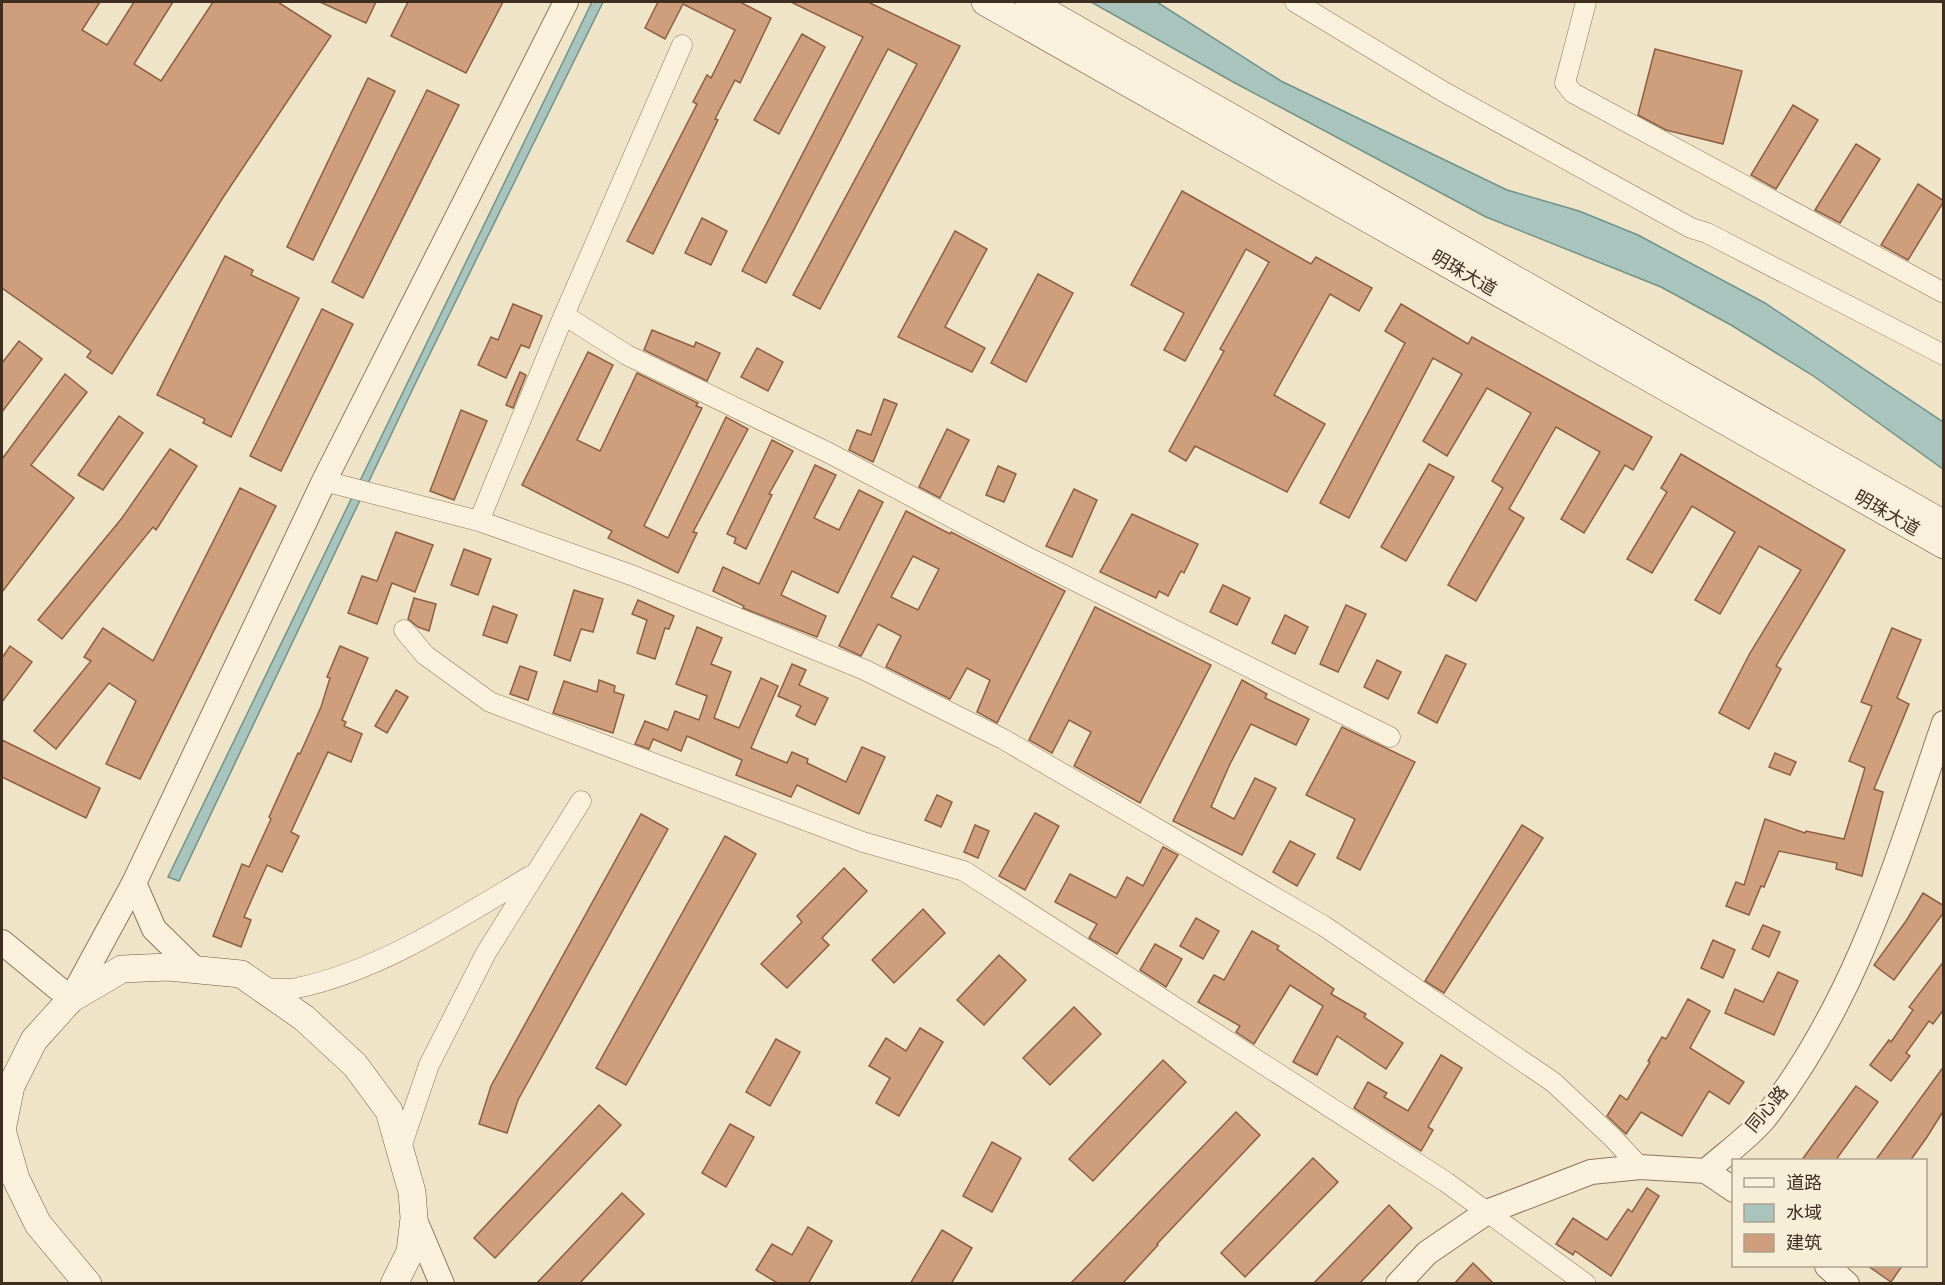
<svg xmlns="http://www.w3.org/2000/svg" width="1945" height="1285" font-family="'Playfair Display','Noto Sans SC',serif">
<rect width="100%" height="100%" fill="#f0e4c8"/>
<g fill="#a9c4bc" stroke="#6f938a" stroke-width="1.5">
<path d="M592 2H603L418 378 179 881 168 877Z"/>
<path d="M1091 2H1157L1281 81 1507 190 1579 211 1638 235 1765 303 1943 422V469L1812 375 1731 325 1661 287 1486 217 1235 83Z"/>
</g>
<g fill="#cf9f7d" stroke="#8d5f41" stroke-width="1.5" fill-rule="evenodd">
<path d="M2 2H100L82 30 107 45 134 2H173L134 64 161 81 213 2H278L331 36 222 199 112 374 87 357 91 351 2 288Z"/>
<path d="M320 2H376L366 23Z"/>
<path d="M408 2H503L466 73 391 36Z"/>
<path d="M658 2H740L771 18 740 83 735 80 715 119 718 120 653 254 627 241 697 104 693 102 707 75 711 78 735 30 683 4 665 39 645 28Z"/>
<path d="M791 2H868L960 46 820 309 793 295 917 64 888 49 766 283 742 271 863 37Z"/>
<path d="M802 34 825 47 779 134 754 120Z"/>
<path d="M1655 49 1742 71 1723 144 1666 130 1638 115Z"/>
<path d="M368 78 395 91 313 260 287 247Z"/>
<path d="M427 90 459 105 363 298 332 282Z"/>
<path d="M1793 105 1818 120 1776 189 1751 175Z"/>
<path d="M1856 144 1880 159 1840 223 1815 210Z"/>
<path d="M1918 184 1944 201 1908 260 1881 245Z"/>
<path d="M1182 191 1311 264 1316 257 1372 288 1359 311 1330 294 1274 395 1325 424 1287 492 1195 446 1186 461 1169 451 1224 351 1220 349 1269 262 1246 249 1185 361 1164 350 1184 313 1131 285Z"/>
<path d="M702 218 727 231 711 265 685 253Z"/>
<path d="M955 231 987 249 945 327 985 348 972 372 898 337Z"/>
<path d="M225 256 253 270 251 275 299 298 231 437 203 423 205 419 157 395Z"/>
<path d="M1038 274 1073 293 1026 382 991 363Z"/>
<path d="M513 304 542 316 529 348 521 345 506 378 478 365 491 337 498 340Z"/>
<path d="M1401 304 1468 344 1472 337 1652 437 1633 470 1625 465 1584 533 1561 519 1600 452 1556 427 1509 509 1524 518 1476 601 1448 585 1503 488 1492 481 1531 413 1487 388 1447 456 1423 441 1462 374 1433 358 1349 518 1320 503 1405 343 1385 331Z"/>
<path d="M322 309 353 324 281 471 250 456Z"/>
<path d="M652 330 694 347 696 342 720 353 707 381 644 350Z"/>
<path d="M19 341 42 359 2 412V363Z"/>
<path d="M757 348 783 362 768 391 741 377Z"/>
<path d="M588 352 613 365 577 440 600 451 637 373 698 403 696 406 702 408 644 526 668 538 726 417 748 429 693 532 697 533 678 573 608 538 612 531 522 485Z"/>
<path d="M520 372 526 375 513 408 506 405Z"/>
<path d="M65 374 87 392 31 465 74 498 2 592V459Z"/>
<path d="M884 399 897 404 873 462 849 450 857 430 871 435Z"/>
<path d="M461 410 487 421 454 500 430 491Z"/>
<path d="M119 416 143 433 103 490 78 475Z"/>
<path d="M947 429 969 440 940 498 919 487Z"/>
<path d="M772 440 793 451 769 494 772 495 746 549 734 543 736 538 727 534Z"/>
<path d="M170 449 197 466 156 530 153 527 62 639 38 620 122 518Z"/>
<path d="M1681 454 1845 550 1776 666 1781 669 1749 729 1719 713 1750 653 1801 570 1759 546 1720 614 1695 600 1735 532 1692 506 1652 573 1627 559 1667 492 1661 488Z"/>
<path d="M1429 464 1454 477 1406 561 1381 547Z"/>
<path d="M815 465 836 475 814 518 839 530 859 490 883 502 838 593 792 571 781 595 826 616 817 637 743 608 744 606 713 591 723 567 759 584Z"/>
<path d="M998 466 1016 474 1004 502 986 495Z"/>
<path d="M240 488 276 506 140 779 106 764 136 701 109 683 56 749 34 731 91 661 84 657 103 628 153 661Z"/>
<path d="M1074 489 1097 500 1072 557 1046 546Z"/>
<path d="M906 511 950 534 951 532 1065 591 997 723 977 712 990 680 967 668 950 699 886 667 901 636 878 624 861 656 839 646ZM913 556 939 569 918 610 891 597Z"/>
<path d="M1132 514 1198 544 1184 573 1181 571 1168 596 1159 591 1156 598 1100 572Z"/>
<path d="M396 532 433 545 415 592 392 583 377 624 348 613 362 576 377 581Z"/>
<path d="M464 549 491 559 478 595 451 585Z"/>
<path d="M1223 585 1250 598 1237 625 1210 612Z"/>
<path d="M574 590 603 599 593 632 581 629 570 661 554 655Z"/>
<path d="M414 598 436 604 429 631 418 627 408 619Z"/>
<path d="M638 600 674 616 669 629 665 628 655 659 637 653 647 620 632 614Z"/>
<path d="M1346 605 1366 614 1338 672 1320 664Z"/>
<path d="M493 606 517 615 507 643 483 635Z"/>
<path d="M1095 607 1211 665 1140 803 1074 766 1091 732 1069 720 1052 753 1029 740Z"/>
<path d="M1285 615 1308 627 1295 654 1272 643Z"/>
<path d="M697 627 722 638 711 664 731 672 714 718 739 728 761 678 778 686 751 748 787 763 792 752 808 759 807 763 846 782 862 747 885 757 859 814 797 785 791 797 736 775 742 760 687 736 681 751 653 739 649 749 635 744 645 721 668 730 675 711 699 720 707 696 676 684Z"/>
<path d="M1892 628 1921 640 1897 698 1909 704 1874 789 1883 792 1862 876 1836 869 1837 863 1779 851 1764 887 1761 886 1749 915 1726 906 1736 882 1744 885 1765 819 1805 833 1806 831 1844 839 1865 768 1849 761 1872 706 1861 702Z"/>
<path d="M10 646 32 662 2 702V658Z"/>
<path d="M340 646 368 658 342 720 346 722 344 726 362 734 351 762 328 752 291 832 299 836 282 872 267 865 244 917 251 920 241 947 213 936 242 864 249 867 271 819 269 817 298 753 300 754 321 707 330 678 327 677Z"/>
<path d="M1446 655 1466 664 1437 723 1418 713Z"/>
<path d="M1377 660 1401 672 1388 699 1364 687Z"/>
<path d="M792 664 806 670 799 685 828 698 815 725 796 716 801 706 778 696Z"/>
<path d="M520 666 537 672 528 700 510 694Z"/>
<path d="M599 680 615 686 614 692 624 695 613 733 553 713 564 681 597 692Z"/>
<path d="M1242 680 1267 694 1265 698 1309 719 1296 745 1251 724 1230 764 1211 807 1234 819 1255 778 1276 788 1242 855 1173 821Z"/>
<path d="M396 690 408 697 387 733 375 726Z"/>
<path d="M1342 727 1415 762 1360 870 1337 858 1355 819 1306 795Z"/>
<path d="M2 740 100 788 86 818 2 777Z"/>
<path d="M1775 753 1796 762 1790 775 1769 767Z"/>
<path d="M937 795 952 802 941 827 925 820Z"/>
<path d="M1035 813 1059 826 1025 890 999 876Z"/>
<path d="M641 814 668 829 518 1100 507 1133 479 1124 491 1086Z"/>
<path d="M975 825 989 831 978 858 964 852Z"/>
<path d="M1522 825 1543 838 1444 993 1425 981Z"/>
<path d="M725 836 756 854 626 1085 596 1068Z"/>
<path d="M1290 841 1315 854 1297 886 1273 872Z"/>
<path d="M1163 847 1178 855 1117 954 1089 938 1097 924 1055 902 1070 874 1116 898 1127 877 1143 886Z"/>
<path d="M844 868 867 891 822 938 829 945 787 988 761 964 802 922 797 916Z"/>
<path d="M1923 893 1944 906V912L1894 980 1874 965 1906 921Z"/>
<path d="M923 909 945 933 894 983 872 960Z"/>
<path d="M1196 918 1219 931 1203 959 1180 946Z"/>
<path d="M1763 925 1780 932 1769 957 1752 949Z"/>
<path d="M1252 931 1279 946 1277 949 1334 989 1331 994 1366 1014 1364 1017 1403 1043 1386 1069 1337 1036 1317 1075 1293 1062 1323 1006 1290 985 1254 1044 1236 1032 1240 1026 1198 1002 1214 975 1224 980Z"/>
<path d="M1713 940 1735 950 1723 978 1701 968Z"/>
<path d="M1155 944 1182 959 1166 987 1140 970Z"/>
<path d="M999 955 1026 980 984 1025 957 1000Z"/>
<path d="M1944 961V1009L1933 1024 1929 1021 1906 1053 1910 1056 1891 1081 1870 1065 1889 1040 1891 1042 1913 1010 1909 1007Z"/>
<path d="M1778 972 1798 981 1774 1035 1725 1013 1735 989 1763 1002Z"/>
<path d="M1688 999 1710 1011 1690 1048 1744 1082 1729 1104 1709 1091 1682 1136 1641 1112 1626 1134 1607 1116 1620 1095 1627 1100 1650 1062 1648 1061 1662 1037 1666 1039Z"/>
<path d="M1074 1007 1101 1034 1050 1085 1023 1058Z"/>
<path d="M920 1028 943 1042 899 1116 876 1103 890 1078 869 1066 886 1038 906 1051Z"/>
<path d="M776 1039 800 1052 770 1106 746 1092Z"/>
<path d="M1441 1055 1462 1068 1428 1127 1433 1130 1421 1151 1354 1108 1368 1082 1387 1093 1384 1097 1408 1111Z"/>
<path d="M1163 1060 1186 1082 1093 1181 1069 1159Z"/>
<path d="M1944 1066V1110L1927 1137 1910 1161H1875Z"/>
<path d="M1856 1086 1878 1102 1835 1161H1801Z"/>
<path d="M599 1105 621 1125 495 1258 474 1238Z"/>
<path d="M1236 1112 1260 1135 1157 1244 1158 1245 1122 1284H1070Z"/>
<path d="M730 1124 754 1137 726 1187 702 1173Z"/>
<path d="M992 1142 1021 1158 992 1212 963 1196Z"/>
<path d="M1313 1158 1338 1182 1245 1277 1221 1253Z"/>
<path d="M1647 1188 1659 1196 1611 1276 1575 1251 1573 1255 1556 1244 1573 1218 1607 1240 1628 1209 1632 1212Z"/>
<path d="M622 1193 644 1214 579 1284H536Z"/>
<path d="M1389 1205 1412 1228 1359 1284H1313Z"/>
<path d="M808 1227 832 1241 808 1284H779L756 1270 772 1244 792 1255Z"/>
<path d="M942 1230 972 1248 951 1284H910Z"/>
<path d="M1473 1263 1494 1284H1454Z"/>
<path d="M1868 1266H1902L1891 1282Z"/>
</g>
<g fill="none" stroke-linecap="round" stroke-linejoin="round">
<g stroke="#8d765c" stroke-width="21">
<g id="minor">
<path d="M1295 2 1444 92 1691 228 1707 233 1944 355"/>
<path d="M1586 2 1565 83 1573 93 1944 293"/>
<path d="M564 315 627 355 829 453 1029 558 1390 737"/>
<path d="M324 481 479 521 634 576 865 670 1003 739 1324 926 1553 1082 1612 1137 1640 1167"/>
<path d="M479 521 564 315 682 45"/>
<path d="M404 630 425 655 490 702 863 842 964 871 1446 1182 1586 1284"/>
<path d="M260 988C272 988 286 990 297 988 379 971 460 918 530 876"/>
<path d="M400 1150 429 1065 486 953 581 801"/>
</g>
</g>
<g stroke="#8d765c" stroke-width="26">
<g id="tertiary">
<path d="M134 883 154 929 196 970"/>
<path d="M2 942 71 999 134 883 324 481 566 2"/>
<path d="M1706 1171 1734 1190"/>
<path d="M414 1218 442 1284"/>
<path d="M1827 1266 1847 1284"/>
<path d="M1398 1284 1427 1253 1487 1212 1591 1172 1640 1167 1706 1171C1725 1154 1748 1138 1764 1119 1857 1000 1896 863 1944 723"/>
</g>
</g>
<g stroke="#6f573f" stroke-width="28">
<g id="secondary">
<path d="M985 2 1944 545"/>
<path d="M1029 2 1944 524"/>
<path d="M88 1284 38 1224 16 1179 2 1130 11 1086 34 1040 71 999 122 969 168 967 241 974 304 1018 355 1065 389 1111 412 1192 414 1218 410 1252 394 1284"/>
</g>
</g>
<use href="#minor" stroke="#faf1dc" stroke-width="20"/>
<use href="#tertiary" stroke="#faf1dc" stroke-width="24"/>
<use href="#secondary" stroke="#faf1dc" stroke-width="27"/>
</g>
<g text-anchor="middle" stroke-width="5" stroke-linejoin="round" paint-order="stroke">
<g font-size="18" fill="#3d2e20" stroke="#f7eed8">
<text transform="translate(1464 273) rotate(30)" y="6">明珠大道</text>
<text transform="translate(1887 513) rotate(30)" y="6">明珠大道</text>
<text transform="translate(1767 1109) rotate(-50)" y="6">同心路</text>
</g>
</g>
<rect width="1945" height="1285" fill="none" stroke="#3d2e20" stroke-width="6"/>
<rect x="1732" y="1159" width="195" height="108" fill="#f7eed8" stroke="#ada18e" stroke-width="1.5"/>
<rect x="1744" y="1178" width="30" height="9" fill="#faf1dc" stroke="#ada18e" stroke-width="1.5"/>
<text x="1786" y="1189" font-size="18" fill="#3d2e20">道路</text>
<rect x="1744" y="1204" width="30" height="18" fill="#a9c4bc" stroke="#ada18e" stroke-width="1.5"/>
<text x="1786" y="1219" font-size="18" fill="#3d2e20">水域</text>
<rect x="1744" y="1234" width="30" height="18" fill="#cf9f7d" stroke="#ada18e" stroke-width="1.5"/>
<text x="1786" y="1249" font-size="18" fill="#3d2e20">建筑</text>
</svg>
